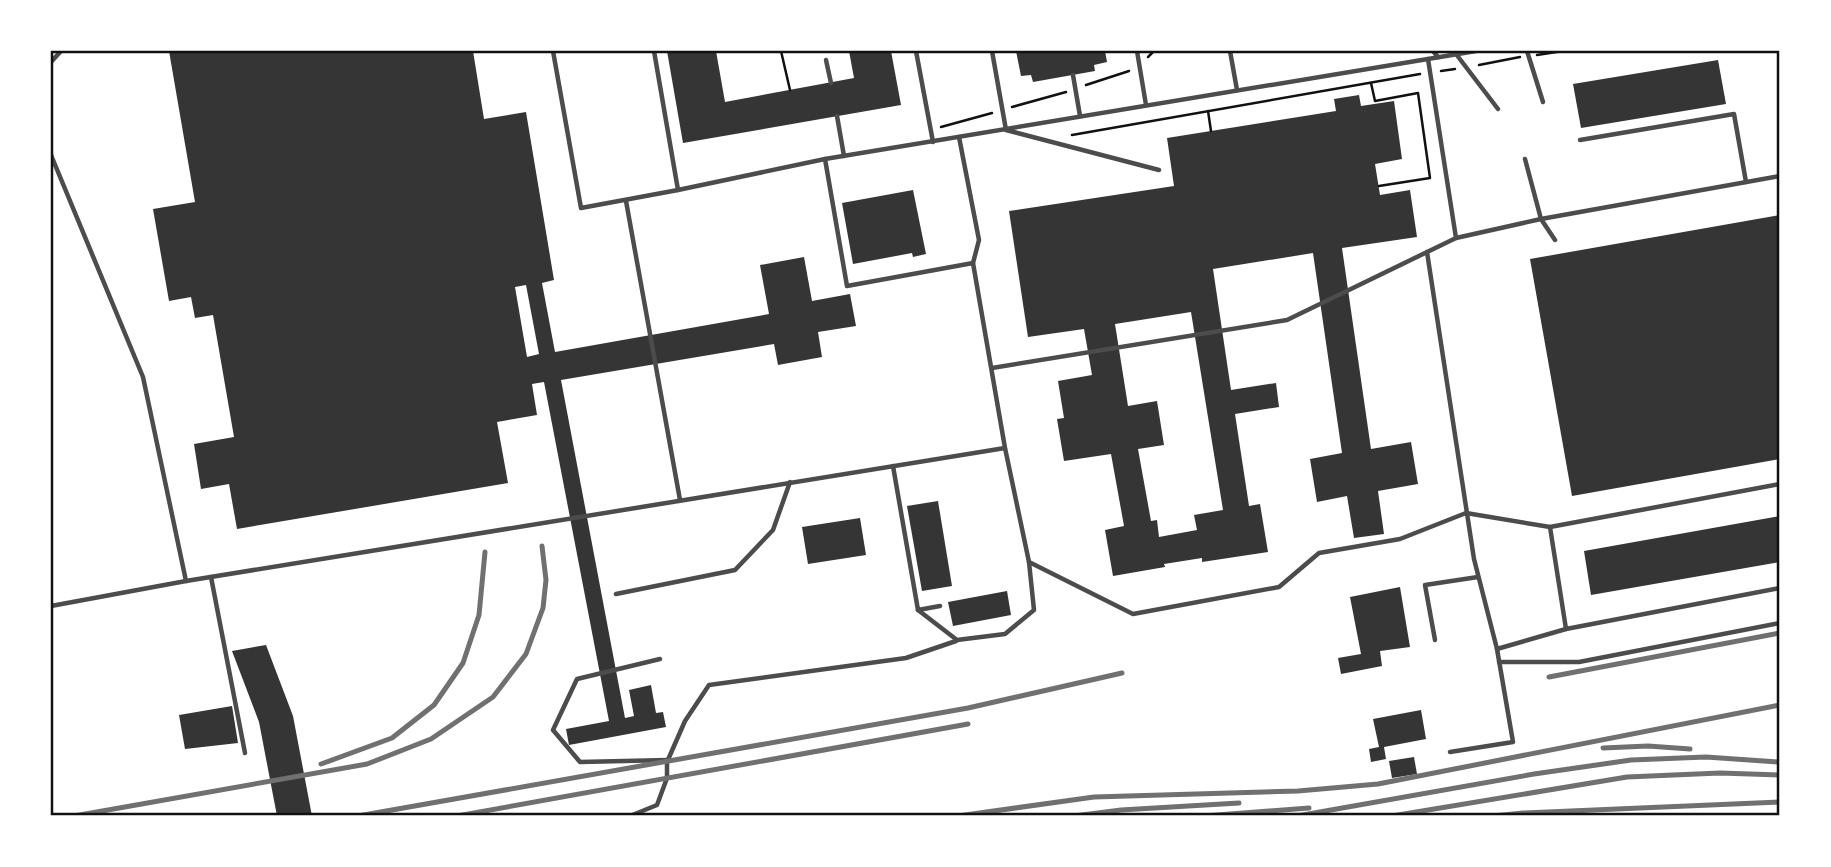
<svg xmlns="http://www.w3.org/2000/svg" width="1831" height="867" font-family="'DM Sans',sans-serif">
<rect width="100%" height="100%" fill="#fff"/>
<g fill="#353535" fill-rule="evenodd">
<path d="M169 51H473L484 119 526 112 554 280 542 283 555 352 769 314 760 265 804 257 812 301 850 294 856 326 818 332 822 357 778 365 774 344 561 380 625 718 634 716 629 690 651 685 656 713 663 712 666 727 569 745 566 729 609 721 544 382 532 384 537 415 497 422 508 483 237 529 229 484 201 489 194 444 234 437 213 315 195 318 191 297 169 301 153 209 195 202ZM526 285 539 354 527 357 515 287Z"/>
<path d="M667 51H716L725 102 854 78 849 51H891L901 105 683 143Z"/>
<path d="M1016 51H1105L1107 62 1094 65 1095 71 1033 82 1031 75 1021 76Z"/>
<path d="M1718 60 1726 104 1581 128 1573 84Z"/>
<path d="M1359 95 1361 106 1394 101 1402 159 1375 164 1380 195 1410 190 1417 237 1342 248 1371 449 1411 442 1418 484 1378 491 1384 534 1354 538 1347 496 1317 502 1310 459 1342 453 1313 253 1213 269 1231 390 1276 383 1279 407 1235 414 1249 506 1260 504 1268 552 1202 562V558L1164 564 1165 567 1113 576 1105 530 1124 526 1111 454 1064 461 1057 419 1064 418 1058 381 1092 375 1084 329 1028 337 1009 211 1174 186 1167 138 1336 111 1334 99ZM1191 312 1223 510 1194 515 1197 530 1159 537 1157 520 1151 521 1138 449 1164 445 1157 401 1128 406 1115 324Z"/>
<path d="M913 190 926 254 913 257 912 253 853 264 842 203Z"/>
<path d="M1780 215V459L1572 496 1530 259Z"/>
<path d="M938 501 952 586 922 591 907 506Z"/>
<path d="M1780 516V562L1591 595 1584 551Z"/>
<path d="M860 518 866 555 808 564 802 527Z"/>
<path d="M1400 587 1410 647 1380 651 1382 666 1341 674 1338 658 1361 654 1350 597Z"/>
<path d="M1007 591 1011 615 953 626 948 602Z"/>
<path d="M266 645 293 716 312 816H277L259 722 232 651Z"/>
<path d="M232 706 238 743 185 749 179 715Z"/>
<path d="M1421 710 1426 739 1384 747 1386 759 1371 762 1369 749 1379 747 1373 719Z"/>
<path d="M1414 757 1417 774 1392 778 1389 761Z"/>
</g>
<g fill="none" stroke-linecap="round" stroke-linejoin="round">
<g stroke="#111" stroke-width="2.5">
<path d="M781 51 790 90"/>
<path d="M1537 55 1563 51"/>
<path d="M1148 57 1154 51"/>
<path d="M1479 65 1520 57"/>
<path d="M1441 71 1455 69"/>
<path d="M1371 83 1375 101 1418 93 1430 178 1379 186"/>
<path d="M1086 85 1129 71"/>
<path d="M1012 107 1066 92"/>
<path d="M1208 111 1211 131"/>
<path d="M941 127 992 113"/>
<path d="M1072 135 1420 74"/>
</g>
<g stroke="#4c4c4c" stroke-width="4.5">
<path d="M553 51 581 208 678 190"/>
<path d="M654 51 678 190 825 159 1476 51"/>
<path d="M916 51 933 142"/>
<path d="M992 51 1006 130 1159 170"/>
<path d="M1137 51 1146 105"/>
<path d="M1230 51 1237 90"/>
<path d="M1433 51 1438 57"/>
<path d="M1527 51 1543 102"/>
<path d="M1456 54 1498 109"/>
<path d="M826 60 831 83"/>
<path d="M51 62 61 51"/>
<path d="M1073 75 1080 116"/>
<path d="M837 116 844 156"/>
<path d="M1580 140 1734 114 1746 182"/>
<path d="M51 155 143 377 186 581"/>
<path d="M825 159 847 286 973 263"/>
<path d="M1525 159 1541 219 1555 240"/>
<path d="M626 201 680 500"/>
<path d="M1456 238 1541 219 1780 176"/>
<path d="M1427 252 1474 559 1497 649 1513 742 1450 752"/>
<path d="M992 368 1287 320 1456 238 1428 59"/>
<path d="M893 466 918 610 940 606"/>
<path d="M1550 527 1566 629"/>
<path d="M1029 562 1133 614 1279 587 1319 553 1400 539 1466 513 1550 527 1780 484"/>
<path d="M211 577 245 753"/>
<path d="M616 594 735 570 773 530 790 482"/>
<path d="M51 606 186 581 1005 448"/>
<path d="M918 610 957 640 1005 634 1034 610 1029 562 1005 448 973 263 979 240 959 137"/>
<path d="M1435 640 1425 585 1478 577"/>
<path d="M1497 649 1566 629 1780 588"/>
<path d="M660 659 577 679 553 730 580 762 668 760"/>
<path d="M1499 662H1579L1780 623"/>
<path d="M630 816 657 805 667 778V762L685 721 709 685 906 658 956 641"/>
</g>
<g stroke="#707070" stroke-width="5">
<path d="M1549 677 1780 633"/>
<path d="M1603 748 1648 746 1690 749"/>
<path d="M321 764 392 738 434 705 463 663 479 615 485 552"/>
<path d="M74 816 367 764 431 739 493 697 526 654 543 608 546 580 542 546"/>
<path d="M358 816 968 708 1122 673"/>
<path d="M457 816 968 724"/>
<path d="M958 816 1094 797 1298 791 1378 784 1780 705"/>
<path d="M1074 816 1121 810 1239 803"/>
<path d="M1204 816 1309 808"/>
<path d="M1297 816 1534 774 1631 760 1706 757 1778 762"/>
<path d="M1392 816 1627 777 1720 773 1780 775"/>
<path d="M1493 816 1523 813 1780 802"/>
</g>
</g>
<rect width="1831" height="867" fill="none" stroke="#ffffff" stroke-width="105"/>
<rect x="52" y="52" width="1726" height="762" fill="none" stroke="#111" stroke-width="2.5"/>
</svg>
